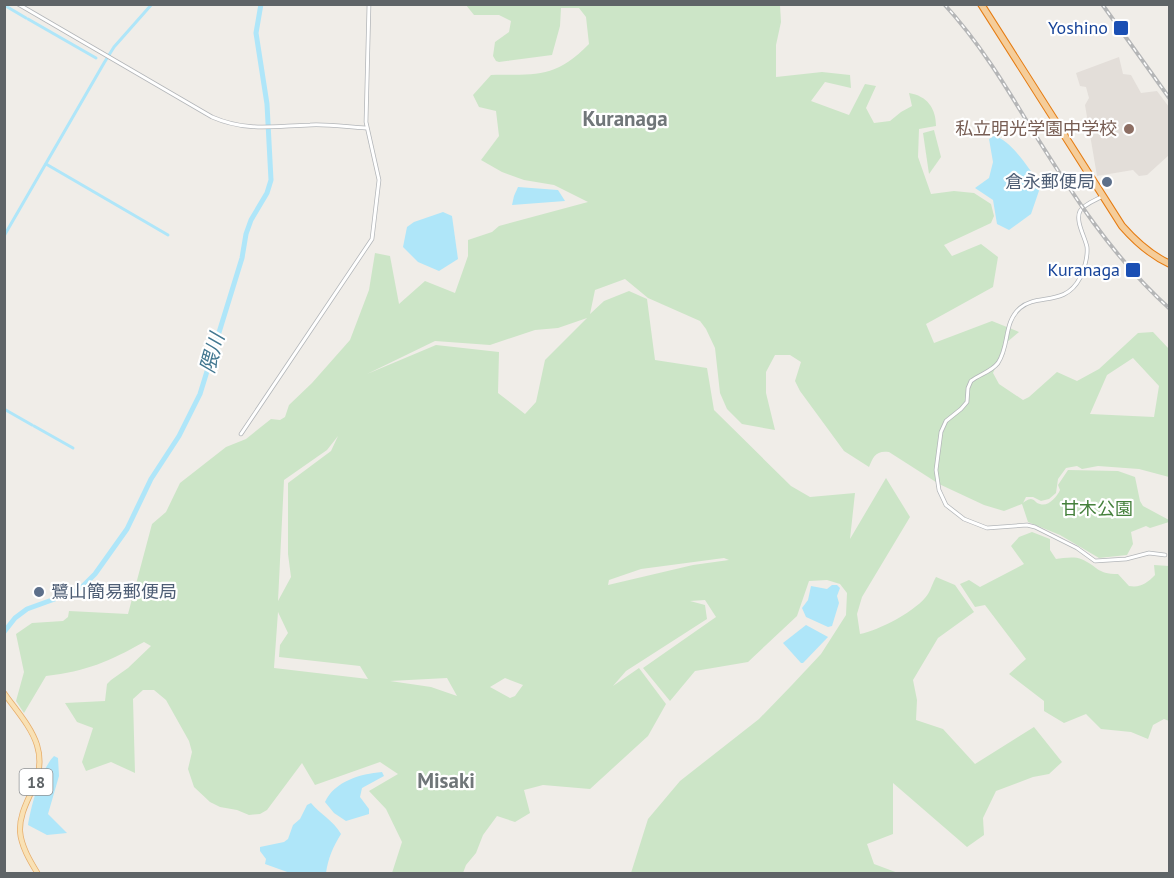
<svg xmlns="http://www.w3.org/2000/svg" width="1174" height="878" font-family="'PT Sans','Noto Sans JP',sans-serif">
<rect width="100%" height="100%" fill="#f0ede8"/>
<path fill="#e3ded9" d="M1119 57 1123 74 1131 75 1141 93 1157 91 1169 107V155L1147 175 1139 176 1133 170 1097 176 1085 105 1089 98 1086 87 1080 86 1076 73Z"/>
<g fill="#cce5c7" fill-rule="evenodd">
<path d="M466 5H780L781 22 776 45V77L822 72 850 75 851 88 825 82 811 101 849 115 865 84 876 86 866 108 874 123 890 121 901 112 912 106 909 93C927 96 936 108 936 126L919 129 918 157 931 194 954 191 974 193 991 204 994 216 991 223 944 245 952 256 981 244 998 257 993 287 926 324 934 343 992 321 1019 332 1006 343 993 373 999 384 1023 400 1029 397 1057 372 1077 381 1099 369 1138 333 1153 332 1169 349V477L1139 469 1098 466 1082 469 1077 466 1066 468 1058 479 1056 493 1049 499 1041 501 1033 497H1026L1023 503C1024 502 1028 499 1031 499 1036 500 1035 503 1040 504 1048 507 1057 497 1060 490L1058 485 1068 470 1118 471 1135 477 1140 501 1143 506 1169 520V522L1150 528 1146 526 1131 532 1133 544 1127 555 1099 558 1060 535 1028 522 1022 504 1004 511 984 505 939 484 889 452C876 450 873 457 869 467L844 451 800 391 795 381 801 362 790 355H775L766 372V393L775 430 742 424 727 409 720 393 715 348 706 329 700 321 648 298 625 279 595 290 590 314 604 301 629 291 647 299 655 360 707 368 714 410 791 486 810 497 855 493 850 539 886 478 910 517 862 597 857 614 860 634C878 631 918 610 928 594 931 589 933 582 936 577L955 585 974 612 938 638 913 680 917 700 916 720 943 729 975 764 1034 727 1062 762 1049 774 1033 777 996 791 983 818 984 835 967 847 893 783V834L867 844 874 864 898 873H631L648 819 680 781 759 719 791 686 821 654 846 615 847 593 840 584 827 580 809 581 797 616 748 662 695 671 670 701 643 668 716 617 705 600 690 601 705 605 707 619 626 671 613 686 639 668 666 704 648 736 590 789 543 785 524 790 530 813 515 822 497 816 483 835 476 853 466 865 463 873H392L402 842 386 809 369 791 398 774 380 762 315 785 302 763 267 810 260 814 249 815 237 810 220 807 210 802 194 787 188 769 192 752 189 741 166 700 154 690H143L133 699 135 773 111 762 86 771 82 762 93 728 77 722 65 703 105 701 107 684 111 680 128 668 151 646 144 642C108 662 87 671 46 676L24 713 16 701 24 672 16 634 32 623 63 621 68 617 69 611 128 614 152 524 166 512 180 483 226 447 246 439 271 419 280 420 285 417 289 405 312 383 350 340 369 290 375 253 390 256 399 304 425 281 455 293 468 256V240L492 232 499 226 588 202 554 185 524 180 502 172 481 160 499 136 496 111 479 107 473 95 491 75C536 74 555 79 589 44L586 17 579 8H561L560 26 552 55 499 62 496 61 493 56 495 42 509 32 511 21 499 15H474ZM587 318 545 360 536 402 525 414 498 393 499 352 436 345 367 374 435 341 490 345 535 330 558 328ZM1133 358 1159 386 1154 417 1090 414 1107 375ZM338 436 331 451 288 483V554L291 577 278 601 284 480 327 450ZM724 558 729 560 693 565 608 585 609 580 641 569ZM278 612 288 633 280 645 279 657 360 666 368 679 274 668ZM447 678 457 696 431 687 390 681ZM505 678 523 685 515 696 510 698 490 687Z"/>
<path d="M934 130 941 157 929 174 923 133Z"/>
<path d="M1032 532 1050 539V550L1056 559C1063 558 1074 556 1081 559 1098 566 1096 574 1118 574L1129 586C1141 588 1147 583 1155 575L1154 565 1169 566V721L1164 719 1153 725 1148 739 1131 732 1101 729 1086 714 1064 723 1044 711V701L1009 674 1026 659 985 605 975 607 960 584 969 580 980 587 1024 564 1011 546 1019 537Z"/>
</g>
<g fill="#afe6f9">
<path d="M994 136C1011 139 1031 172 1041 185L1031 214 1009 230 997 224 993 200 975 188 989 178 993 162 989 139Z"/>
<path d="M518 187 558 190 565 201 512 205 514 196Z"/>
<path d="M443 212 452 216 458 259 439 271 418 262 403 247 407 227 414 222Z"/>
<path d="M832 585H837L840 588 837 596 839 603 832 626 828 627 806 617 802 608 808 600 811 586 827 589Z"/>
<path d="M806 625 828 637 803 663H801L783 643Z"/>
<path d="M54 756 58 758 59 776 48 814 67 833 47 835 28 825C31 806 41 769 54 756Z"/>
<path d="M382 772 384 776 362 788 360 797 369 809V814L346 821 334 813 325 802C335 781 360 774 382 772Z"/>
<path d="M311 803C320 814 334 821 341 834 333 847 328 858 326 873H290L265 864 266 859 260 851V847L284 842 288 839 293 825 300 819 307 805Z"/>
</g>
<g fill="none" stroke-linecap="round" stroke-linejoin="round">
<g stroke="#afe6f9" stroke-width="3">
<path d="M4 5 26 18"/>
<path d="M28 19 96 58"/>
<path d="M46 164 168 235"/>
<path d="M4 236 104 63 114 47 152 4"/>
<path d="M4 409 32 425"/>
<path d="M34 426 73 448"/>
</g>
<path stroke="#afe6f9" stroke-width="5" d="M4 632 15 618 27 609 74 592 83 586 95 574 127 529 151 479 179 436 200 394 242 258 246 234 251 220 267 193 271 180 267 104 256 33 261 4"/>
<g stroke="#b3b6b9" stroke-width="4.5">
<g id="minor">
<path d="M18 4 212 117C247 132 273 126 310 125 328 124 347 127 366 128"/>
<path d="M1103 196C1096 200 1084 204 1080 211 1075 221 1085 237 1087 247 1088 257 1084 270 1080 278 1065 307 1037 293 1020 308 1003 323 1010 345 998 363 991 372 980 374 971 381L968 388 967 402 961 409 946 421 941 432 936 470 939 490 946 505 964 519 987 528 1027 525 1035 527 1077 548 1095 561 1126 559 1149 553 1165 555"/>
<path d="M241 434 372 239 379 180 366 122 369 4"/>
</g>
</g>
<g stroke="#e7ad6a" stroke-width="6">
<path id="major" d="M4 693C15 709 31 726 37 745 48 781 19 800 20 831 21 846 30 861 38 874"/>
</g>
<g stroke="#e57c13" stroke-width="8">
<path id="highway" d="M981 4 1122 226C1136 242 1150 255 1170 264"/>
</g>
<use href="#minor" stroke="#fff" stroke-width="3"/>
<use href="#major" stroke="#f9e1b4" stroke-width="4.5"/>
<use href="#highway" stroke="#f5cd9a" stroke-width="6"/>
<g stroke="#b5b6b7" stroke-width="4">
<g id="rail">
<path d="M944 4C979 42 1005 85 1031 128 1071 192 1112 257 1170 309"/>
<path d="M1102 4 1170 99"/>
</g>
</g>
<use href="#rail" stroke="#fff" stroke-width="1.5" stroke-dasharray="4.5" stroke-linecap="butt"/>
</g>
<g fill="#1a4fb4" stroke="#fff" stroke-width="2">
<rect x="1113" y="20" width="16" height="16" rx="3"/>
<rect x="1125" y="262" width="16" height="16" rx="3"/>
</g>
<circle fill="#8d6e63" stroke="#fff" stroke-width="2" cx="1129" cy="129" r="6"/>
<g fill="#5c6f8a" stroke="#fff" stroke-width="2">
<circle cx="1107" cy="182" r="6"/>
<circle cx="39" cy="592" r="6"/>
</g>
<g text-anchor="middle" stroke-width="4.5" stroke-linejoin="round" paint-order="stroke">
<rect fill="#fff" stroke="#8f9295" stroke-width="1.5" x="19.5" y="769" width="33" height="26" rx="4.5"/>
<g font-size="16" font-weight="bold" fill="#5f6467">
<text x="36" y="788">18</text>
</g>
<g font-size="18" fill="#164399" stroke="#fff" text-anchor="end">
<text x="1108" y="34">Yoshino</text>
<text x="1120" y="276">Kuranaga</text>
</g>
<g font-size="18" fill="#785e54" stroke="#fff" text-anchor="end">
<text x="1117" y="135">私立明光学園中学校</text>
</g>
<g font-size="18" fill="#4e5e75" stroke="#fff" text-anchor="end">
<text x="1095" y="188">倉永郵便局</text>
<text x="51" y="598" text-anchor="start">鷺山簡易郵便局</text>
</g>
<g font-size="18" fill="#45813c" stroke="#fff">
<text x="1097" y="515">甘木公園</text>
</g>
<g font-size="20" font-style="italic" fill="#427790" stroke="#fff">
<text transform="translate(212 353) rotate(-74)" y="7">隈川</text>
</g>
<g font-size="21" font-weight="bold" fill="#707679" stroke="#fff">
<text x="625" y="126">Kuranaga</text>
<text x="446" y="788">Misaki</text>
</g>
</g>
<rect width="1174" height="878" fill="none" stroke="#5f6467" stroke-width="12"/>
</svg>
